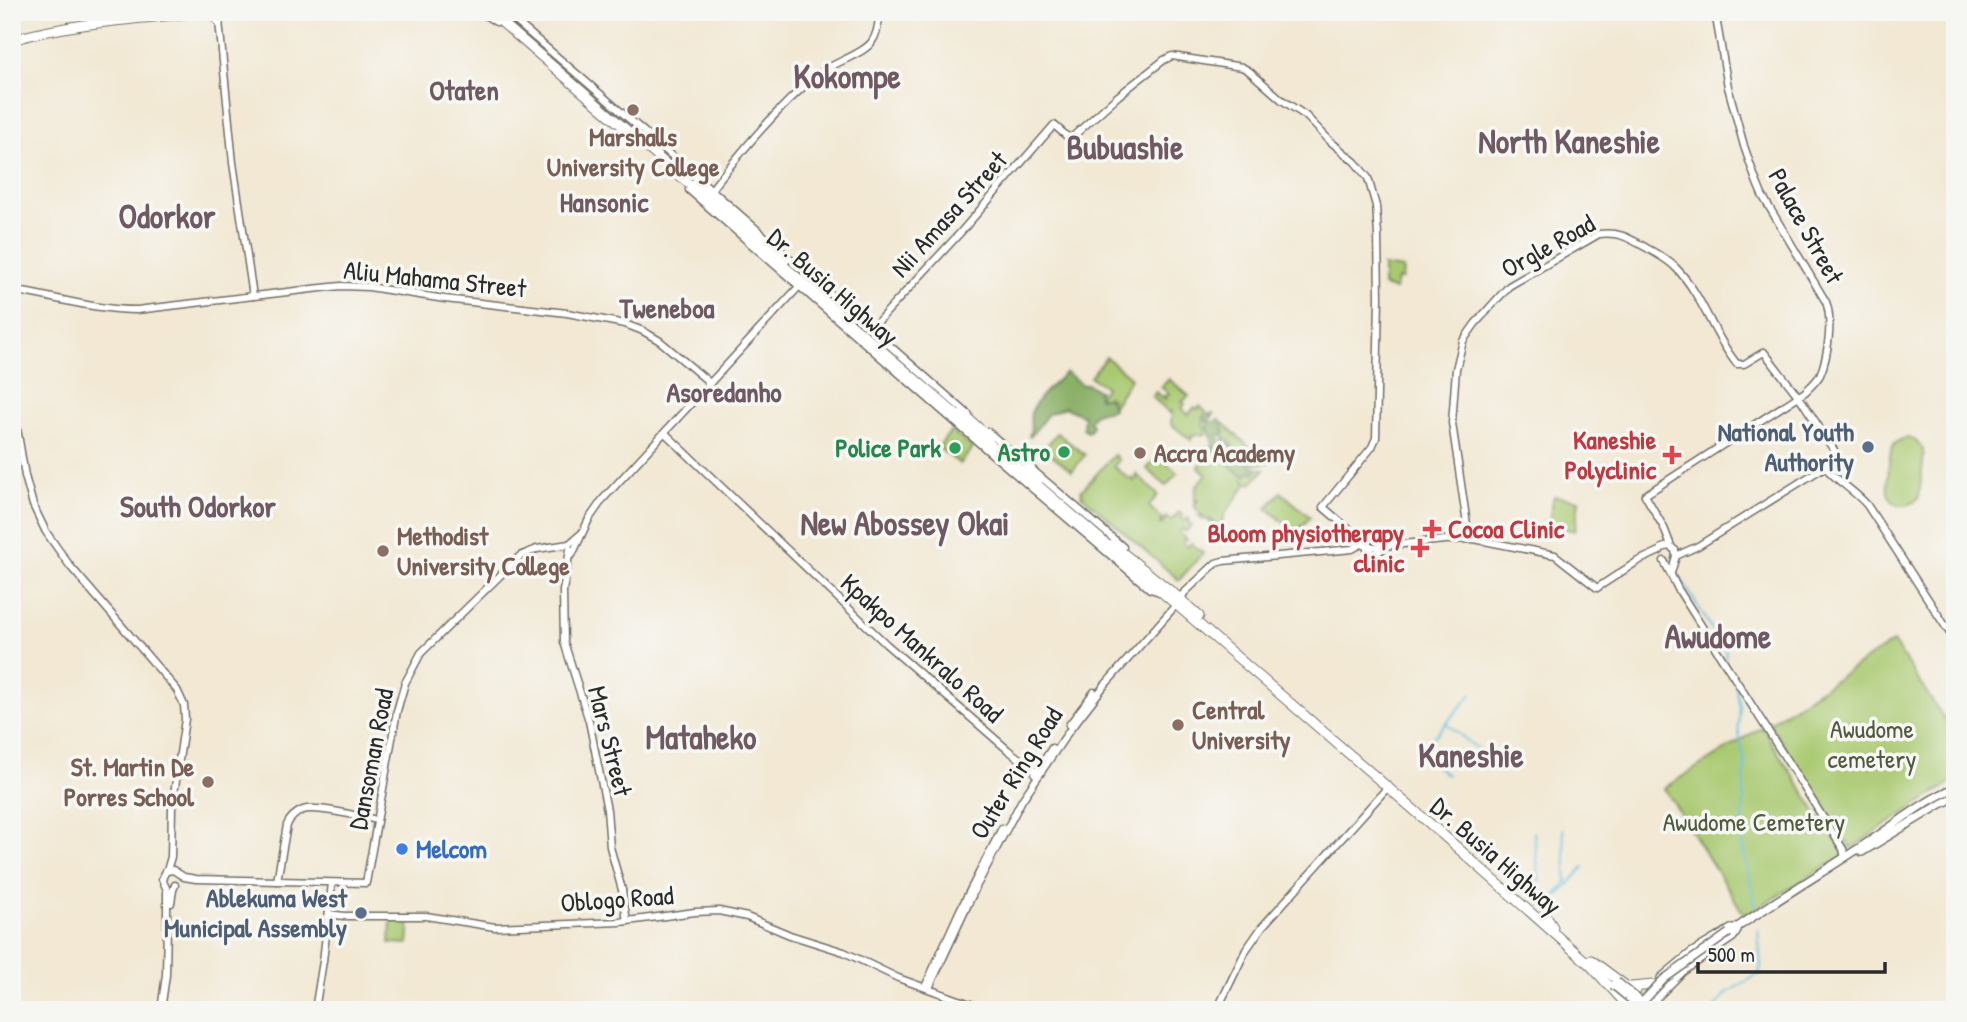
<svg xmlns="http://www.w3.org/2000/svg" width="1967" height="1022" font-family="'Patrick Hand',sans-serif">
<rect width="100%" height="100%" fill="#f6f6f2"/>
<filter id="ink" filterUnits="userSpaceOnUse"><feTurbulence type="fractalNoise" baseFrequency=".0143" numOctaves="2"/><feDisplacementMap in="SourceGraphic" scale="14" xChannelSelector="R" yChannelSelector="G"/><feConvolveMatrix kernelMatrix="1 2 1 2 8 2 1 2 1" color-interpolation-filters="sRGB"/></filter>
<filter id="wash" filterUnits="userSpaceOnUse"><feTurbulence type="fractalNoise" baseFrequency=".00686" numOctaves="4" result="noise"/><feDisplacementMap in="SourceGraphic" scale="28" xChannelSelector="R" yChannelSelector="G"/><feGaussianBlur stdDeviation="1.57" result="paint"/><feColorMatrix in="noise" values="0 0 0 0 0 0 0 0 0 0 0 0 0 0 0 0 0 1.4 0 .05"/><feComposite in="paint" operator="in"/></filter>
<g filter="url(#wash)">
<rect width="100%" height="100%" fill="#f2e8d3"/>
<g fill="#a9c970" stroke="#6a7a4e" stroke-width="2">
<path d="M1383 266 1403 269 1402 279H1397L1395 290 1383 286Z"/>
<path d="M1106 357 1131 378 1113 406 1111 401 1112 398H1107L1108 395 1105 398 1100 399 1099 396 1106 387 1090 377Z"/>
<path d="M1169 379 1189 396 1182 402 1185 404 1182 408 1188 415 1194 408 1198 409 1200 406 1206 412 1204 414 1203 426 1206 428 1205 434 1192 436 1191 440 1171 424 1172 411H1171V414L1152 397 1156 392 1161 397 1164 396 1165 400 1166 395 1169 394 1161 387Z"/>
<path d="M1224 424 1267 463 1255 464 1237 461 1241 455 1235 449 1233 452 1234 447 1232 444H1227L1230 441 1227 439 1225 441 1223 439 1226 438 1222 434 1225 433 1221 426Z"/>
<path d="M951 431 973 448 960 464 938 447Z"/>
<path d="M1057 433 1085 455 1072 471 1044 449Z"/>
<path d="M1906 438C1916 439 1922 444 1924 454L1919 497C1911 508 1893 509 1888 493 1887 485 1889 454 1892 448 1895 442 1900 440 1906 438Z"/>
<path d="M1206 447H1212L1231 466 1265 469 1251 484 1244 480 1246 485 1225 514 1221 526 1208 518 1217 526 1215 527 1206 519 1203 520 1199 516 1203 517 1205 515 1202 516 1194 506 1198 501 1197 500 1195 502C1194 489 1197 483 1207 475L1199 467 1205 459 1196 449Z"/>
<path d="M1114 455 1119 460 1114 466 1129 479 1131 478 1134 481 1137 478 1135 476 1136 474 1158 495 1149 506C1150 508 1159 516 1163 519L1160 524 1162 525 1166 517 1171 521 1179 512 1183 515 1181 518 1185 521 1188 518 1190 520 1188 522 1192 526 1186 531 1182 529 1179 532 1187 540H1184L1183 543 1187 547 1191 543 1203 553 1179 580 1081 495 1083 493 1081 491Z"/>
<path d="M1158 456 1178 473 1166 486 1147 469Z"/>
<path d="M1281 492 1310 517 1296 533 1267 508Z"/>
<path d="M1554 496 1579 500 1575 531 1548 525Z"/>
<path d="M1893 642 1955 735V780L1851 848 1769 723Z"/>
<path d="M1762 727 1844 855 1745 916 1664 788Z"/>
<path d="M391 918 410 919 408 944 390 943Z"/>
</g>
<g fill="#86ad62" stroke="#586c46" stroke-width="2">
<path d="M1066 372 1082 385 1087 384 1099 391 1098 393 1099 398H1106L1112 402 1113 409C1108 413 1104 410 1098 412 1094 413 1092 418 1089 421L1092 425 1091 430 1087 432 1083 428 1084 416C1078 413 1068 410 1065 407L1048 414 1030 437 1029 436C1033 428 1029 421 1031 413 1037 396 1054 384 1066 372Z"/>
<path d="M1212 413 1214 414 1209 421 1212 423 1219 419 1224 424 1222 426 1225 433 1218 436 1221 443 1224 445 1232 444 1234 447 1232 452C1237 461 1238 460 1249 462L1252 467H1256L1257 471 1255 473 1251 471 1246 476 1237 472 1213 446C1212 436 1207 429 1205 417L1208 414 1210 415Z"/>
</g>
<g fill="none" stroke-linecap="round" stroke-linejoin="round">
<g stroke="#60bdde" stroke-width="2">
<path d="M1674 568C1692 596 1708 624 1726 651L1725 659"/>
<path d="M1735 683 1740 708 1738 727 1745 765 1742 844 1756 910"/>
<path d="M1447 724 1493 762"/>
<path d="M1447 775 1422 753 1423 749 1472 694"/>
<path d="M1534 832 1542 911"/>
<path d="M1556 895 1567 881 1563 829"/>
<path d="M1557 897 1584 867"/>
<path d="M1713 1010 1728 992 1759 974 1761 966 1758 929"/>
</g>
</g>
</g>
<g filter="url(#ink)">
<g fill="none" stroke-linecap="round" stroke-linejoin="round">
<g stroke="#716d66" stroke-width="9">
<g id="secondary">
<path d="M243 12 228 14 219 21 233 163 253 296"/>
<path d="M480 12 496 22"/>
<path d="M505 12 714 192 969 415"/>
<path d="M689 190 986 449 1150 589 1160 592"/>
<path d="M710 191C742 151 776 109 816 76 831 63 860 56 871 43 878 34 878 23 880 12"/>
<path d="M12 290C55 297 94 310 137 310L312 289 341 286 369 287 445 299 567 313 625 324 643 331 660 341 710 383"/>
<path d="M871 329 960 233 1054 125 1070 139 1118 96 1164 60 1172 56 1242 67 1249 71 1282 100 1306 116 1330 141 1355 162 1368 178 1376 206 1378 235 1379 298 1376 438 1372 447 1323 507 1358 537 1372 547"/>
<path d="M12 398 25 476 33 505 46 532 70 566 177 690 184 705 185 719 172 808 171 857 168 867 162 879 167 890V923L166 975 161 1010"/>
<path d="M987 431 1123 547"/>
<path d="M665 433 886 644 1008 750 1040 774"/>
<path d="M1825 467C1838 482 1855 491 1867 505L1955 641"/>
<path d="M1469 538 1452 423 1456 369 1463 341 1475 324 1509 286 1599 234C1620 232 1627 237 1645 247 1655 253 1668 259 1676 268 1703 295 1713 336 1737 364H1744L1764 352 1802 401 1839 458 1698 546 1676 556"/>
<path d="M1363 544 1374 555 1385 547"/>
<path d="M1671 546 1664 528 1645 495 1805 392C1810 387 1817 381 1820 375 1828 357 1833 320 1826 302L1762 195 1755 178 1744 146 1728 87 1715 12"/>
<path d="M1372 547 1445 540 1474 539 1555 555 1597 588 1638 561 1660 551"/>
<path d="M1662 548 1669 546 1675 550 1676 556 1671 573"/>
<path d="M570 549 563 591 564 642 589 721 607 810 610 847 622 890 627 921"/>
<path d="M572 555 589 519 603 499 806 279"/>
<path d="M1664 561 1678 589 1843 849 1845 858"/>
<path d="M1183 594 1216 563 1223 561 1342 550 1352 549 1363 543"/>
<path d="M1069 725 1094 692"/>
<path d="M1035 774 1052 748"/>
<path d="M166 871 173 870 184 877 196 879 366 883 397 711 405 683 421 653 520 556 537 549 569 544 582 533"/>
<path d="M277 881 287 825C290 818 296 813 303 810 317 805 361 817 377 820"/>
<path d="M171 903 173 890 175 885"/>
<path d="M329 914 344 916H426L495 927 620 922 695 912 719 911 747 917 790 935 844 952 898 978 987 1010"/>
<path d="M925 987 960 910 1002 828"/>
<path d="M929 988 976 887 1022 800 1069 731 1104 686 1176 605 1180 603 1184 593"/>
<path d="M315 1010 323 961 332 883"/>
<path d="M1217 1010 1246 950 1262 927 1387 788"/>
</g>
</g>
<g stroke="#716d66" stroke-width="10">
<g id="primary">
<path d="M1862 852 1941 804 1955 797"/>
<path d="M1729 933C1776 900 1825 871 1873 839 1900 821 1925 800 1955 788"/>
<path d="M1661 978 1691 953 1731 929"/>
<path d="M1653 1001 1683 971 1733 937 1737 931"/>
</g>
</g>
<g stroke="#716d66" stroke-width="11">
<g id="highway">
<path d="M203 12 213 15 219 21"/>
<path d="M490 12 1443 835 1590 965 1626 1004"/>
<path d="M12 40C73 22 139 19 202 12"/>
<path d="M696 182 785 260"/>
<path d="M963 414 989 437"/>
<path d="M1028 466 1038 481"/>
<path d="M1113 545 1177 596 1199 616"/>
<path d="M1546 907 1545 915 1553 927"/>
<path d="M1591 960 1626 986 1636 991"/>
<path d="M1631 987 1654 985"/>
</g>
</g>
<use href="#secondary" stroke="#fff" stroke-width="6"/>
<use href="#primary" stroke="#fff" stroke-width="7"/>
<use href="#highway" stroke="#fff" stroke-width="9"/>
<g stroke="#716d66" stroke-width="10" stroke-linecap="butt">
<g id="primary-bridge">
<path d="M1616 981 1651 1010"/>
<path d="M1613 985 1640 1007"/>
<path d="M1635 1010 1664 979 1729 933"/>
</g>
</g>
<use href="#primary-bridge" stroke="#fff" stroke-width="7"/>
</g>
</g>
<g fill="#8d6e63" stroke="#f6f6f2" stroke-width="2.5">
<circle cx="633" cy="110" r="7"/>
<circle cx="1140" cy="453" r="7"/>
<circle cx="383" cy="551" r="7"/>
<circle cx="1178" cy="725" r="7"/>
<circle cx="208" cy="782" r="7"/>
</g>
<g fill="#5c6f8a" stroke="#f6f6f2" stroke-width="2.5">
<circle cx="1868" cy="447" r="7"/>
<circle cx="361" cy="913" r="7"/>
</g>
<g fill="#2e9e5b" stroke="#f6f6f2" stroke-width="2.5">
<circle cx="955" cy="448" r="7"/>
<circle cx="1064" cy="452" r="7"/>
</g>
<g fill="#e0444e" stroke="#f6f6f2" stroke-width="2.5">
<path d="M1668.5 444.5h7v7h7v7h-7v7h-7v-7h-7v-7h7z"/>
<path d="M1428.5 518.5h7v7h7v7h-7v7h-7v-7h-7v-7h7z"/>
<path d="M1416.5 537.5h7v7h7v7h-7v7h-7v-7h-7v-7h7z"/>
</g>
<circle fill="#3f7fe0" stroke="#f6f6f2" stroke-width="2.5" cx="402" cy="849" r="7"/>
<g text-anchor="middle" stroke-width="7" stroke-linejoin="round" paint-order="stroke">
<g font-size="26" font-weight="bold" fill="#785e54" stroke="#f6f6f2" text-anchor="start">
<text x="633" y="146" text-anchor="middle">Marshalls<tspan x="633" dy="30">University College</tspan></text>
<text x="1154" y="462">Accra Academy</text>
<text x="397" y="545">Methodist<tspan x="397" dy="30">University College</tspan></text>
<text x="1192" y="719">Central<tspan x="1192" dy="30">University</tspan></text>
<text x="194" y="776" text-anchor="end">St. Martin De<tspan x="194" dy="30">Porres School</tspan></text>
</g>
<g font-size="26" fill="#2b2b2b" stroke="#f6f6f2">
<text transform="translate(949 214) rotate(-48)" y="9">Nii Amasa Street</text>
<text transform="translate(1806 226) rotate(61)" y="9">Palace Street</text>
<text transform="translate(1548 246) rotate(-29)" y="9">Orgle Road</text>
<text transform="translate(435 279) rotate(6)" y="9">Aliu Mahama Street</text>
<text transform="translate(833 287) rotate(41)" y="9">Dr. Busia Highway</text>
<text transform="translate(922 648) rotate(42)" y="9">Kpakpo Mankralo Road</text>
<text transform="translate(610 741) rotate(76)" y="9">Mars Street</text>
<text transform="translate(371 759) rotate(-79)" y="9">Dansoman Road</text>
<text transform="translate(1016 773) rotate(-58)" y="9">Outer Ring Road</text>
<text transform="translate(1496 856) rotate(41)" y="9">Dr. Busia Highway</text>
<text transform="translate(617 899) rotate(-4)" y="9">Oblogo Road</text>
</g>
<g font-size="26" font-weight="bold" fill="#4e5e75" stroke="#f6f6f2" text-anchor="end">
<text x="1854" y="441">National Youth<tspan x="1854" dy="30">Authority</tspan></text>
<text x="347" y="907">Ablekuma West<tspan x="347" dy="30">Municipal Assembly</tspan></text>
</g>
<g font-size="26" font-weight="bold" fill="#be3a42" stroke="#f6f6f2" text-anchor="end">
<text x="1656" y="449">Kaneshie<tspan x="1656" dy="30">Polyclinic</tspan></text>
<text x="1448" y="538" text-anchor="start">Cocoa Clinic</text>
<text x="1404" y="542">Bloom physiotherapy<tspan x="1404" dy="30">clinic</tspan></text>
</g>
<g font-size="26" font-weight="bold" fill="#27864d" stroke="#f6f6f2" text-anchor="end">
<text x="941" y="457">Police Park</text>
<text x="1050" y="461">Astro</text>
</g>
<g font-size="26" fill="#515a40" stroke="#f6f6f2">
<text x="1872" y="738">Awudome<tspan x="1872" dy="30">cemetery</tspan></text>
<text x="1754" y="831">Awudome Cemetery</text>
</g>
<g font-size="26" font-weight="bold" fill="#366cbe" stroke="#f6f6f2" text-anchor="start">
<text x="416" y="858">Melcom</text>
</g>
<g font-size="28" font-weight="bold" fill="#6f5963" stroke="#f6f6f2">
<text x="464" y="100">Otaten</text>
<text x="604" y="212">Hansonic</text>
<text x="667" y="318">Tweneboa</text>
<text x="724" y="402">Asoredanho</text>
</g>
<g font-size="30" font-weight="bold" fill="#6f5963" stroke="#f6f6f2">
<text x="198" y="517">South Odorkor</text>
</g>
<g font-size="33" font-weight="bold" fill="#6f5963" stroke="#f6f6f2">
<text x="847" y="88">Kokompe</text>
<text x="1569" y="153">North Kaneshie</text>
<text x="1125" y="159">Bubuashie</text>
<text x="167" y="228">Odorkor</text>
<text x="905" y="535">New Abossey Okai</text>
<text x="1718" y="648">Awudome</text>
<text x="701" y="749">Mataheko</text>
<text x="1471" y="767">Kaneshie</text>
</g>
</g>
<rect width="1967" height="1022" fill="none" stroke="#f6f6f2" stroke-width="42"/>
<path d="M1698 962v10h187v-10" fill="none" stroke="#2b2b2b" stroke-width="3.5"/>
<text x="1708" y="962" font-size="21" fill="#2b2b2b" stroke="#f6f6f2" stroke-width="5" paint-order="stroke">500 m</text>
</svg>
